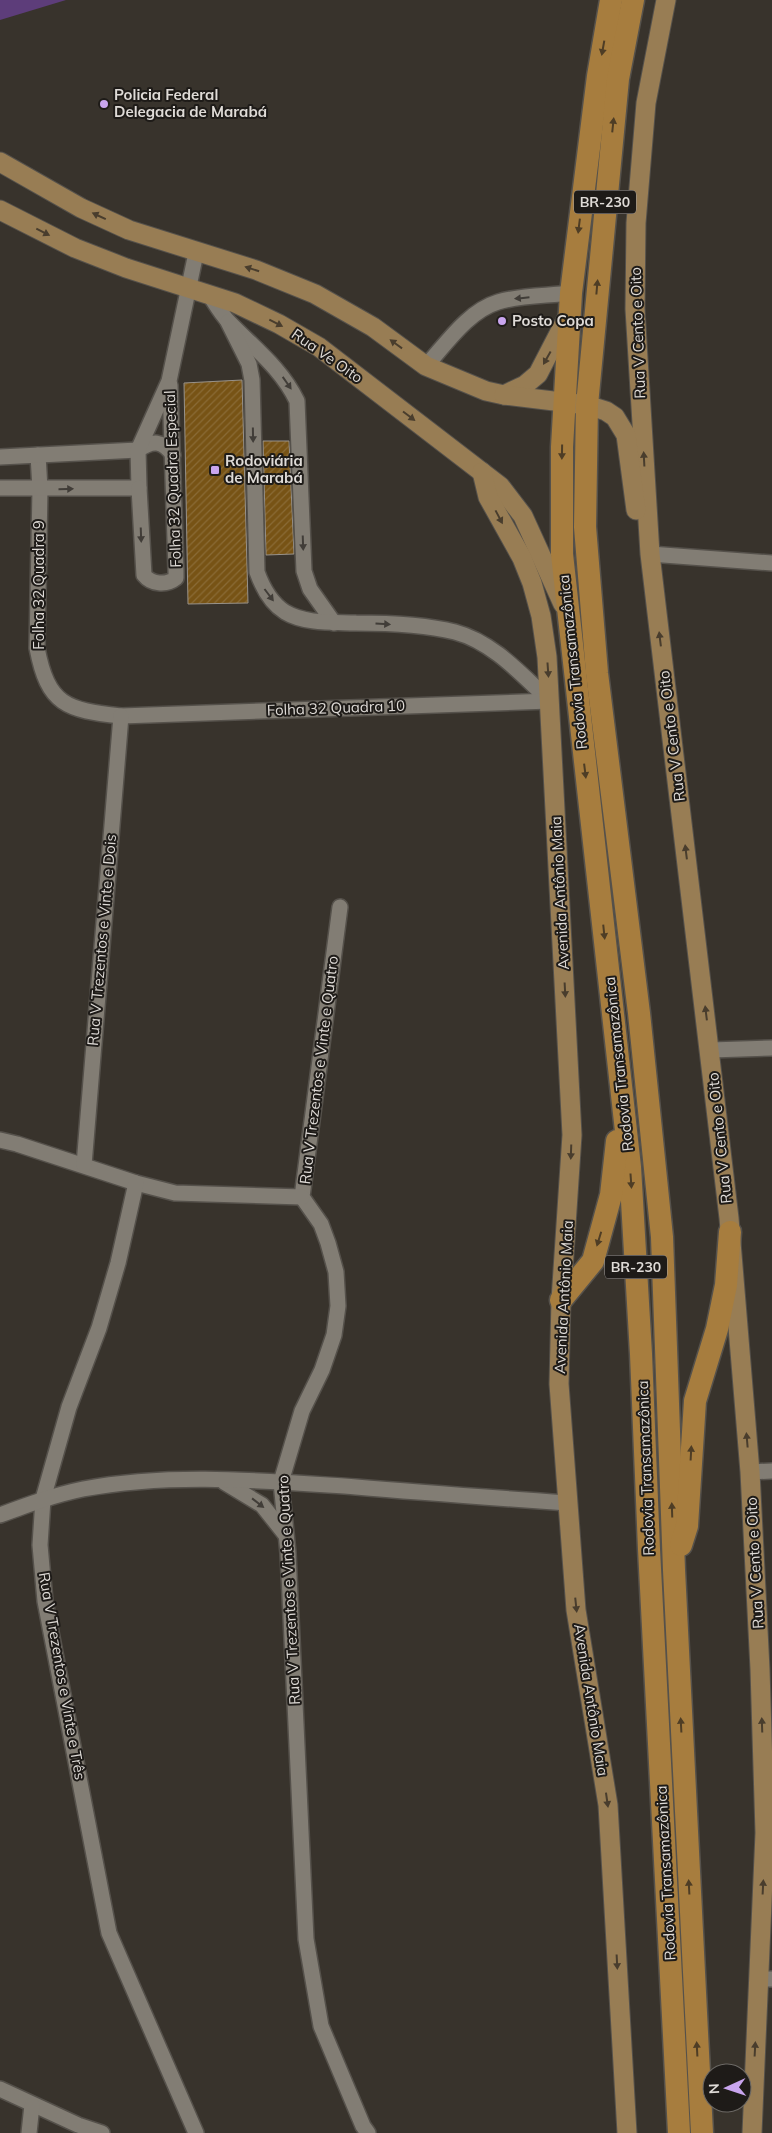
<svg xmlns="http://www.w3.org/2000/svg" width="772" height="2133" font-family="Mulish,sans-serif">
<defs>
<pattern id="building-hatch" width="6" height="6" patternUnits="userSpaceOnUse" patternTransform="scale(1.25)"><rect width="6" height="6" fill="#775315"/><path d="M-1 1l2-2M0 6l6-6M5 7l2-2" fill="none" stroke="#8a6b36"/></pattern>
</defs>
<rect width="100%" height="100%" fill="#38332c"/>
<path fill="#5d3d7a" d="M0 0H66L0 20Z"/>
<g fill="url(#building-hatch)" stroke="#98928a">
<path d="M242 380 248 603 188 604 184 383Z"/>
<path d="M263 441H289L294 554 266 555Z"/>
</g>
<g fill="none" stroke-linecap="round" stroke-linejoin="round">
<g stroke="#55514b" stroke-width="18">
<g id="minor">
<path d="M209 294C215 303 221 314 229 322 254 348 281 368 297 401L304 571 310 589 334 623"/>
<path d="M228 322 249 364 252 380 257 572C262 586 271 603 285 612 305 624 333 622 356 623 388 623 423 624 455 632 493 642 522 675 550 701"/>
<path d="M426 366C446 344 468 311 498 302 520 295 547 296 571 293"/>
<path d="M38 455 40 489 37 648C48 705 66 710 121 716L550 701"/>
<path d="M0 457 138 450C153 440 162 440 173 455"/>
<path d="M0 488H139L138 450 169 381 196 253"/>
<path d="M139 488 144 575C151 584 166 586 176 578V571L170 385"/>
<path d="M650 554 772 563"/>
<path d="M340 907 302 1197 321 1224 328 1243 336 1272 338 1306 334 1335 322 1370 302 1411 281 1482 288 1553 306 1939 321 2026 363 2126 368 2133"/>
<path d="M711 1050 772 1048"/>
<path d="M0 1140 17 1144 136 1183 175 1193 302 1197"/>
<path d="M84 1165 121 716"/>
<path d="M136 1183 118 1263 99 1328 69 1407 43 1499 40 1545 45 1601 109 1933 196 2133"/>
<path d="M750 1472 772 1471"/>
<path d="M224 1482 262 1505 285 1534"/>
<path d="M0 1515C27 1505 54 1495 83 1489 173 1472 265 1481 356 1487 426 1493 497 1498 568 1503"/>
<path d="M759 1979H772"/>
<path d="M0 2089 78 2125 102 2133"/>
<path d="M29 2133 32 2105"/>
</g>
</g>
<g stroke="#55514b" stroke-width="21">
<g id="major">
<path d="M666 0 646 103 636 223 635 309 650 554 729 1218 750 1472 760 1669 765 1833 752 2133"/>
<path d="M0 162 81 208 129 230 256 270 315 294 373 327 426 366 486 391 504 395 525 385 538 374 567 318"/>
<path d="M0 210 75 248 126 268 235 303 279 324 319 347 500 486 523 516 563 604"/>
<path d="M504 395 587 405 606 411 615 417 626 435 636 510"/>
<path d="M482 472 488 497 522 558 532 583 541 616 547 657 572 1135 561 1300 559 1384 576 1610 608 1805 627 2133"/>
</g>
</g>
<g stroke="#55514b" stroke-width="25">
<g id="highway">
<path d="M611 0 598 76 571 293 562 447V554L630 1167 641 1354 649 1549 679 2133"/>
<path d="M633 0 618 79 587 405 585 527 597 673 639 1013 662 1237 674 1570 702 2133"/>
<path d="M561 1300 593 1261 611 1195 617 1141"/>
<path d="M681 1545 687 1526 695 1401 717 1329 726 1285 730 1232"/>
</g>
</g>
<use href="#minor" stroke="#827d74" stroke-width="15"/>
<use href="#major" stroke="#987d54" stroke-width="19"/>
<use href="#highway" stroke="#a77d3e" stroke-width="22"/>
</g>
<defs><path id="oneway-solid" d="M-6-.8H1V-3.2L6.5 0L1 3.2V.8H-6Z" transform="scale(1.25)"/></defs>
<g fill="#4e3d25">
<use href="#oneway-solid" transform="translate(603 48) rotate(100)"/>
<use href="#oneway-solid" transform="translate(613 125) rotate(-84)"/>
<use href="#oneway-solid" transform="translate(579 226) rotate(97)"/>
<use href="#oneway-solid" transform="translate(597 287) rotate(-85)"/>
<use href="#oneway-solid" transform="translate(562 452) rotate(91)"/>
<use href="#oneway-solid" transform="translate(585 771) rotate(83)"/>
<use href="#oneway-solid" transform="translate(604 932) rotate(84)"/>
<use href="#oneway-solid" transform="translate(631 1181) rotate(86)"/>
<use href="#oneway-solid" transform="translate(599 1239) rotate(107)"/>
<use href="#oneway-solid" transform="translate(691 1453) rotate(-87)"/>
<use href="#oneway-solid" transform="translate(672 1510) rotate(-92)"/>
<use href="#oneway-solid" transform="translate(681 1725) rotate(-93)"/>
<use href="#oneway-solid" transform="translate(689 1887) rotate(-93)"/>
<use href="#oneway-solid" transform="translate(697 2049) rotate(-93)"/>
</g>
<g fill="#493d2d">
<use href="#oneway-solid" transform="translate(99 216) rotate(-155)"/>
<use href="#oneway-solid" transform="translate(43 232) rotate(27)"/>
<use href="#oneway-solid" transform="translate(252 269) rotate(-162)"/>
<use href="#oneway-solid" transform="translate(276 323) rotate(27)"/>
<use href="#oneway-solid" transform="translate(396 344) rotate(-144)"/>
<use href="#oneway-solid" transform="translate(547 358) rotate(119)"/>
<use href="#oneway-solid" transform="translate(409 416) rotate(37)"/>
<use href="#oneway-solid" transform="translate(644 459) rotate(-93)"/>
<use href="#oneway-solid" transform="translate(499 517) rotate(62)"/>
<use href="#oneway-solid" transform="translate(660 639) rotate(-97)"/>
<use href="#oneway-solid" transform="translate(548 670) rotate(86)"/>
<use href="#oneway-solid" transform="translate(686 852) rotate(-97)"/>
<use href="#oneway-solid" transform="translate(565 990) rotate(87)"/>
<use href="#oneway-solid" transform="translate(706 1013) rotate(-97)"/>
<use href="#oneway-solid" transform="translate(571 1152) rotate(92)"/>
<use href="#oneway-solid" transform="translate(747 1440) rotate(-95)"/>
<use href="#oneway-solid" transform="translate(576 1605) rotate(84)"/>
<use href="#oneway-solid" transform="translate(762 1725) rotate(-92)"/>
<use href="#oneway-solid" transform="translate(607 1800) rotate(82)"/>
<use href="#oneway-solid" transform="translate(763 1887) rotate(-87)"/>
<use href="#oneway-solid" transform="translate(617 1962) rotate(87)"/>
<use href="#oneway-solid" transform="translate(755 2049) rotate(-87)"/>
</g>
<g fill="#413d38">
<use href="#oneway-solid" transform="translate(522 298) rotate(174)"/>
<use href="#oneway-solid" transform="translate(287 383) rotate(55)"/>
<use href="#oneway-solid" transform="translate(253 435) rotate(89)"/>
<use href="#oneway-solid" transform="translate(66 489) rotate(-1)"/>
<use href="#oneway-solid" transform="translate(141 535) rotate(88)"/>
<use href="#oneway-solid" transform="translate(303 543) rotate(88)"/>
<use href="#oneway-solid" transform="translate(269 595) rotate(53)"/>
<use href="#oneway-solid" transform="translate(383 624) rotate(3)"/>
<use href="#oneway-solid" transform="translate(258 1503) rotate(38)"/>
</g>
<g fill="#c9a5ee" stroke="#1e1b18" stroke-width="2">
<circle cx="104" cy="104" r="5"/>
<circle cx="502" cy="321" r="5"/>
<rect x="210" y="465" width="10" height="10" rx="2.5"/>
</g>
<g text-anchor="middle" stroke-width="4" stroke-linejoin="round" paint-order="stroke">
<g fill="#1e1b18" stroke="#a5a19e" stroke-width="1">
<rect x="574" y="190.5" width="62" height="23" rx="4"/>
<rect x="605" y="1255.5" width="62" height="23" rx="4"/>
</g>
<g font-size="14" font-weight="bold" fill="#dfdbd7">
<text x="605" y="207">BR-230</text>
<text x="636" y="1272">BR-230</text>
</g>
<g font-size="15" font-weight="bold" fill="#dfdbd7" stroke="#1e1b18" text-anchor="start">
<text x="114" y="100">Policia Federal<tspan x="114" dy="17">Delegacia de Marabá</tspan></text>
<text x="512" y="326">Posto Copa</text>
<text x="225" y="466">Rodoviária<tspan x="225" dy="17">de Marabá</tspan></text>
</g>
<g font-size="15" fill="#dfdbd7" stroke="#1e1b18">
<text transform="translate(638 333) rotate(-92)" y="5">Rua V Cento e Oito</text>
<text transform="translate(327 356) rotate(35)" y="5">Rua Ve Oito</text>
<text transform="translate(173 479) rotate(-92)" y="5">Folha 32 Quadra Especial</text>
<text transform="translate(39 585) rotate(-90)" y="5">Folha 32 Quadra 9</text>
<text transform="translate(573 662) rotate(-96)" y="5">Rodovia Transamazônica</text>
<text transform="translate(336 708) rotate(-2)" y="5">Folha 32 Quadra 10</text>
<text transform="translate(672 736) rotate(-97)" y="5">Rua V Cento e Oito</text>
<text transform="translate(560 893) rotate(-93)" y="5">Avenida Antônio Maia</text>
<text transform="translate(102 940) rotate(-85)" y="5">Rua V Trezentos e Vinte e Dois</text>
<text transform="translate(619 1064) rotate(-96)" y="5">Rodovia Transamazônica</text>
<text transform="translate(319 1070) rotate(-83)" y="5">Rua V Trezentos e Vinte e Quatro</text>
<text transform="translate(720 1138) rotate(-96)" y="5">Rua V Cento e Oito</text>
<text transform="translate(564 1297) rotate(-87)" y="5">Avenida Antônio Maia</text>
<text transform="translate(646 1468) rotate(-92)" y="5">Rodovia Transamazônica</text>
<text transform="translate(755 1563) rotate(-93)" y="5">Rua V Cento e Oito</text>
<text transform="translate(289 1590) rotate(-93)" y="5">Rua V Trezentos e Vinte e Quatro</text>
<text transform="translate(62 1676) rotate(80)" y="5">Rua V Trezentos e Vinte e Três</text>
<text transform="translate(591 1700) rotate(81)" y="5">Avenida Antônio Maia</text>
<text transform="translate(666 1873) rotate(-93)" y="5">Rodovia Transamazônica</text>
</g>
</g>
<g transform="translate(727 2088) rotate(267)"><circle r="24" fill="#1e1b18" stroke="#6b6864"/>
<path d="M0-4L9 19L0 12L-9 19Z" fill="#c9a5ee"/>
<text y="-8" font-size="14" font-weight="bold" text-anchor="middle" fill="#dfdbd7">N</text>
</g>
</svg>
